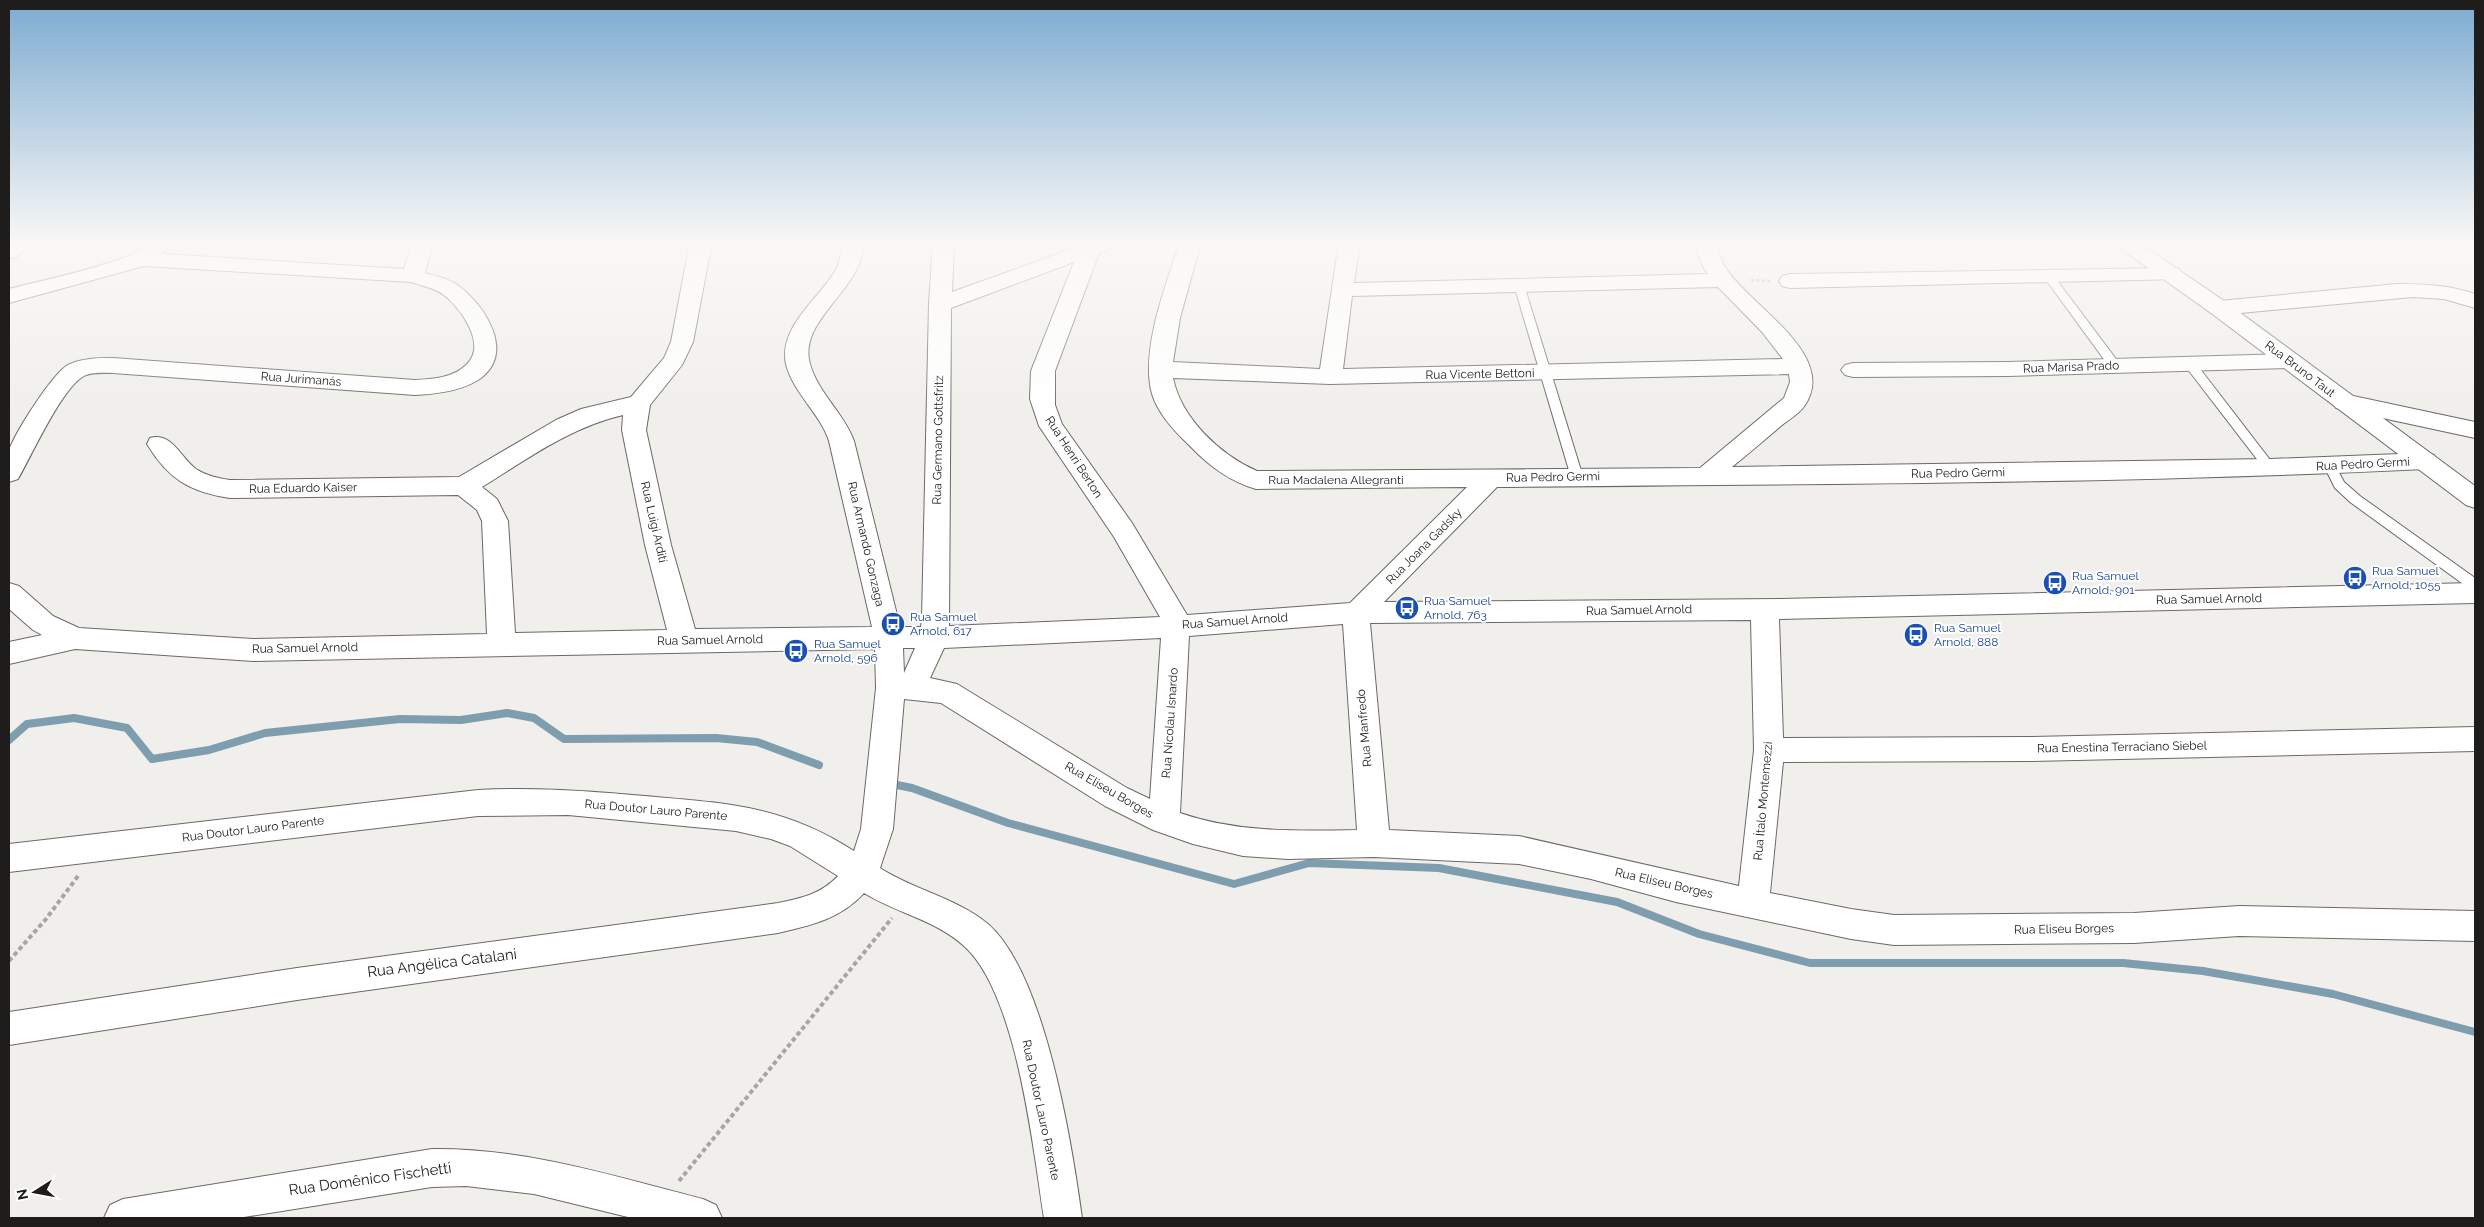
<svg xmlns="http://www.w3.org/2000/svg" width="2484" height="1227" font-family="Raleway,sans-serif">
<rect width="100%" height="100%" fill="#f1efec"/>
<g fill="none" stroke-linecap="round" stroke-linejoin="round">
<g stroke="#7e9dae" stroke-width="8">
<path d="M9 740 27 724 74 718 127 728 152 759 209 750 265 733 400 719 461 720 507 713 534 718 564 739 716 738 757 742 819 765"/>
<path d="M892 784 912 788 1008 823 1234 884 1309 863 1439 868 1617 902 1699 934 1810 963H2123L2203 971 2333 994 2475 1032"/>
</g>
<g stroke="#6a6966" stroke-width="2">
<g id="service">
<path d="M2049 274 2053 275 2119 363V369H2111L2044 277Z"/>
<path d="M1519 282 1524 285 1583 477 1581 480 1577 481 1571 477 1514 285Z"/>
<path d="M2190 360 2194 361 2274 465 2276 468 2274 471H2266L2186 367V361Z"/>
<path d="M2330 462 2334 463 2344 482 2360 496 2475 578V590L2470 589 2350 502 2335 488 2324 466Z"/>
</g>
</g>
<g stroke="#6a6966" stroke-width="2">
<g id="minor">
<path d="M10 242H33L16 257 9 259Z"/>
<path d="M413 242H433L425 273C437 276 450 279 460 287 485 306 515 352 481 378 463 391 437 394 415 395L113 373C105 373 94 372 86 375 64 383 31 457 18 479L9 482C9 472 6 459 9 451 14 434 53 373 68 365 81 358 99 358 113 358L415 380C432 379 453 378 466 365 488 345 461 309 444 295 435 288 422 286 411 282L144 266 9 303V289C48 279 88 271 126 257 141 252 148 239 164 243L168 247 162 254 404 269Z"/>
<path d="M690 242H712L693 342 682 365 650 405 646 430 671 545 695 629 872 627 829 441C820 413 793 393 786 364 778 327 819 299 835 271 840 262 842 252 843 242H863C865 289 797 319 810 364 818 393 844 413 854 441L900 627H921L922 618 929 304 933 242H954L952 292 1091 242H1121L1117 246 1099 253 1055 371V405L1062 424 1132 523 1187 615 1350 603 1467 487 1256 489C1229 481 1209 466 1190 446 1175 432 1158 414 1152 394 1140 351 1166 284 1180 242H1201L1180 318 1173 362 1320 369 1339 242H1360L1354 283 1708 274 1703 267 1694 242H1715C1718 250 1720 259 1725 267 1747 304 1839 354 1805 405 1800 413 1790 419 1782 425 1766 439 1749 453 1732 467L2270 459 2425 453 2434 455 2437 461 2434 467 2425 469C2116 484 1807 484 1497 487L1384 602 1780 599 2475 583V603L1779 619 1783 738 2030 737 2475 727V751L2030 761 1783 762 1770 893 1851 909 1894 915 2134 913 2239 906 2475 911V941L2239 936 2134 943 1894 945 1851 939 1676 902 1591 879 1519 864 1374 857 1288 859 1243 856 1193 844 1153 830 1105 806 941 703 904 699 893 829 880 868C914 890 957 898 988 924 1045 974 1072 1144 1082 1218H1044C1033 1148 1017 993 964 946 936 920 896 913 864 893 840 919 812 925 778 933L297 1000 9 1045V1012L297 968 778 903C802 898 821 894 838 876L790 846 771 839 736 831 568 815 478 816 9 872V844L478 790C534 787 589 791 645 796 725 803 783 805 854 851L861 829 876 688 875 649 253 661 75 649 9 664V642L42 635 33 630 9 609V583L19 586 53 616 79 628 253 639 487 634 482 521 477 510 458 495 230 498C190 492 168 479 147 444L150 438C172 432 180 457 196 469 207 476 218 478 230 480L459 477 556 420 581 409 631 397 664 358 671 342ZM1074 262 1031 371 1030 399 1039 426 1114 537 1160 617 949 626 951 308ZM1718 287 1762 332 1783 359 1343 369 1352 296ZM1789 374 1790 382 1784 398 1700 468 1257 471C1220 455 1181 418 1173 378L1330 384ZM623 415 622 430 645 545 667 630 515 633 508 521 497 499 482 487C527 459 571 427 623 415ZM1751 620 1754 750 1739 886 1519 836 1389 830 1370 623ZM1343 624 1357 830C1297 831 1238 833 1180 813L1189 636ZM1161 638 1150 799 1127 788 957 684 930 678 944 648ZM903 648H915L904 673Z"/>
<path d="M2171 268 2179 269 2182 274 2179 279 1790 288 1782 286 1779 281 1782 276 1790 274Z"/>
<path d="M2397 284C2424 284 2450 285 2475 294V308L2444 299 2413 297 2219 315 2211 313 2208 308 2211 303 2219 301Z"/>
<path d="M2289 354 2297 356 2301 361 2297 366 2289 368 2008 376 1853 377 1845 375 1841 370 1845 365 1853 363 2008 362Z"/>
<path d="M2344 394 2475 422V438L2336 408 2332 402 2336 396Z"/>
<path d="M432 1149C526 1148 613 1176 703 1199L716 1205 722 1218H632L534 1194 466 1186 432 1187 238 1218H104L110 1205 123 1199Z"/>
</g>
</g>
<g stroke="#6a6966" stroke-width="2">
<path id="tertiary" d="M2113 242H2138L2227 303 2475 486V508L2466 505 2211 313 2117 246Z"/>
</g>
<path stroke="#a8a6a4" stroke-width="2.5" stroke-dasharray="3 2.5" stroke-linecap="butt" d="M1751 280 1770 281"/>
<g stroke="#a8a6a4" stroke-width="4" stroke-dasharray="4.5 3" stroke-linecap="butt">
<path d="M9 961 46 919 78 876"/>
<path d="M679 1181 892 918"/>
</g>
<use href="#service" fill="#fff" fill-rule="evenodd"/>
<use href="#minor" fill="#fff" fill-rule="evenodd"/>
<use href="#tertiary" fill="#fff" fill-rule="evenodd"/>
</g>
<linearGradient id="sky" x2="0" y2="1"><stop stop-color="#7dabd1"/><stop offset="0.59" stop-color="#f9f8f6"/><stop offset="1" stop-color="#f9f8f6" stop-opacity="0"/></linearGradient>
<rect width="2484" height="413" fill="url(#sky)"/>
<defs>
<g id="bus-disc" transform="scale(1.25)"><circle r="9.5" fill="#1a4fb4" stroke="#fff"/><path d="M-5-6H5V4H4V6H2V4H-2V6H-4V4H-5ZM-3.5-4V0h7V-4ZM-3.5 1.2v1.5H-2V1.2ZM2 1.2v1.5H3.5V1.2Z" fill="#fff"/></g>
</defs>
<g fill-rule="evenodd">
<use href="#bus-disc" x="2355" y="578"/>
<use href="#bus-disc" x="2055" y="583"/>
<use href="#bus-disc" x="1407" y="608"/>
<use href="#bus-disc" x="893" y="624"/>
<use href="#bus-disc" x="1916" y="635"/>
<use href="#bus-disc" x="796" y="651"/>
</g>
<g text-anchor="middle" stroke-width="4" stroke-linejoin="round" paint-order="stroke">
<g font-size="12" fill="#1e1d1c" stroke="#fff">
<text transform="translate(2071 367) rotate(-2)" y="4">Rua Marisa Prado</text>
<text transform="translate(2300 369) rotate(37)" y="4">Rua Bruno Taut</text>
<text transform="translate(1480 374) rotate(-1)" y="4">Rua Vicente Bettoni</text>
<text transform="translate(301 379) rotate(4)" y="4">Rua Jurimanás</text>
<text transform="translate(938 440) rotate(-89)" y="4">Rua Germano Gottsfritz</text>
<text transform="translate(1074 457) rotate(57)" y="4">Rua Henri Berton</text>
<text transform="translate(2363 464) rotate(-3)" y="4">Rua Pedro Germi</text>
<text transform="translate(1958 473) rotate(-1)" y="4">Rua Pedro Germi</text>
<text transform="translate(1553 477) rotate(-1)" y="4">Rua Pedro Germi</text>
<text x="1336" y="484">Rua Madalena Allegranti</text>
<text transform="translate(303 488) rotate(-1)" y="4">Rua Eduardo Kaiser</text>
<text transform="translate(654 522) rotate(77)" y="4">Rua Luigi Arditi</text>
<text transform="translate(866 544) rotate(77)" y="4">Rua Armando Gonzaga</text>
<text transform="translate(1424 546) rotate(-45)" y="4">Rua Joana Gadsky</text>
<text transform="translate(2209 599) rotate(-1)" y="4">Rua Samuel Arnold</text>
<text transform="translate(1639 610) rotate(-1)" y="4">Rua Samuel Arnold</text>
<text transform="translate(1235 621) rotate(-4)" y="4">Rua Samuel Arnold</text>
<text transform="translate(710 640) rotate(-1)" y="4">Rua Samuel Arnold</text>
<text transform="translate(305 648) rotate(-1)" y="4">Rua Samuel Arnold</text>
<text transform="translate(1170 723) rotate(-86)" y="4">Rua Nicolau Isnardo</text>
<text transform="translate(1364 728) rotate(-95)" y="4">Rua Manfredo</text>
<text transform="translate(2122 747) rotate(-1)" y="4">Rua Enestina Terraciano Siebel</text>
<text transform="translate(1109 790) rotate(30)" y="4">Rua Eliseu Borges</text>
<text transform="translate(1763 801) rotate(-85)" y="4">Rua Ítalo Montemezzi</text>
<text transform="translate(656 810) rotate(5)" y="4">Rua Doutor Lauro Parente</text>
<text transform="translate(253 829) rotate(-7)" y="4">Rua Doutor Lauro Parente</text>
<text transform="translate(1664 883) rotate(13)" y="4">Rua Eliseu Borges</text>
<text transform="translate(2064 929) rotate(-1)" y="4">Rua Eliseu Borges</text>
<text transform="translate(1041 1110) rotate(78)" y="4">Rua Doutor Lauro Parente</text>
</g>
<g font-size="12" fill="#164399" stroke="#fff" text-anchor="start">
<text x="2372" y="575">Rua Samuel<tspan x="2372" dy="14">Arnold, 1055</tspan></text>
<text x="2072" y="580">Rua Samuel<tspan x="2072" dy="14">Arnold, 901</tspan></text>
<text x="1424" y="605">Rua Samuel<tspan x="1424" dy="14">Arnold, 763</tspan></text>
<text x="910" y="621">Rua Samuel<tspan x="910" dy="14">Arnold, 617</tspan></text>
<text x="1934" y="632">Rua Samuel<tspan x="1934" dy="14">Arnold, 888</tspan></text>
<text x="814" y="648">Rua Samuel<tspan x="814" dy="14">Arnold, 596</tspan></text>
</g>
<g font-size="15" fill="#1e1d1c" stroke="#fff">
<text transform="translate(442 963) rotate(-7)" y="5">Rua Angélica Catalani</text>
<text transform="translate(370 1179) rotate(-8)" y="5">Rua Domênico Fischetti</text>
</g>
</g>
<rect width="2484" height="1227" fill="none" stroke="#1e1d1c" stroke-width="20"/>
<g transform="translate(35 1192) rotate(259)" stroke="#ffffff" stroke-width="4" paint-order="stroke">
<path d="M0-4L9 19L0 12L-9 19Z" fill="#1e1d1c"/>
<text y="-8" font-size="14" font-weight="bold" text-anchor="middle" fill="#1e1d1c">N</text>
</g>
</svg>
